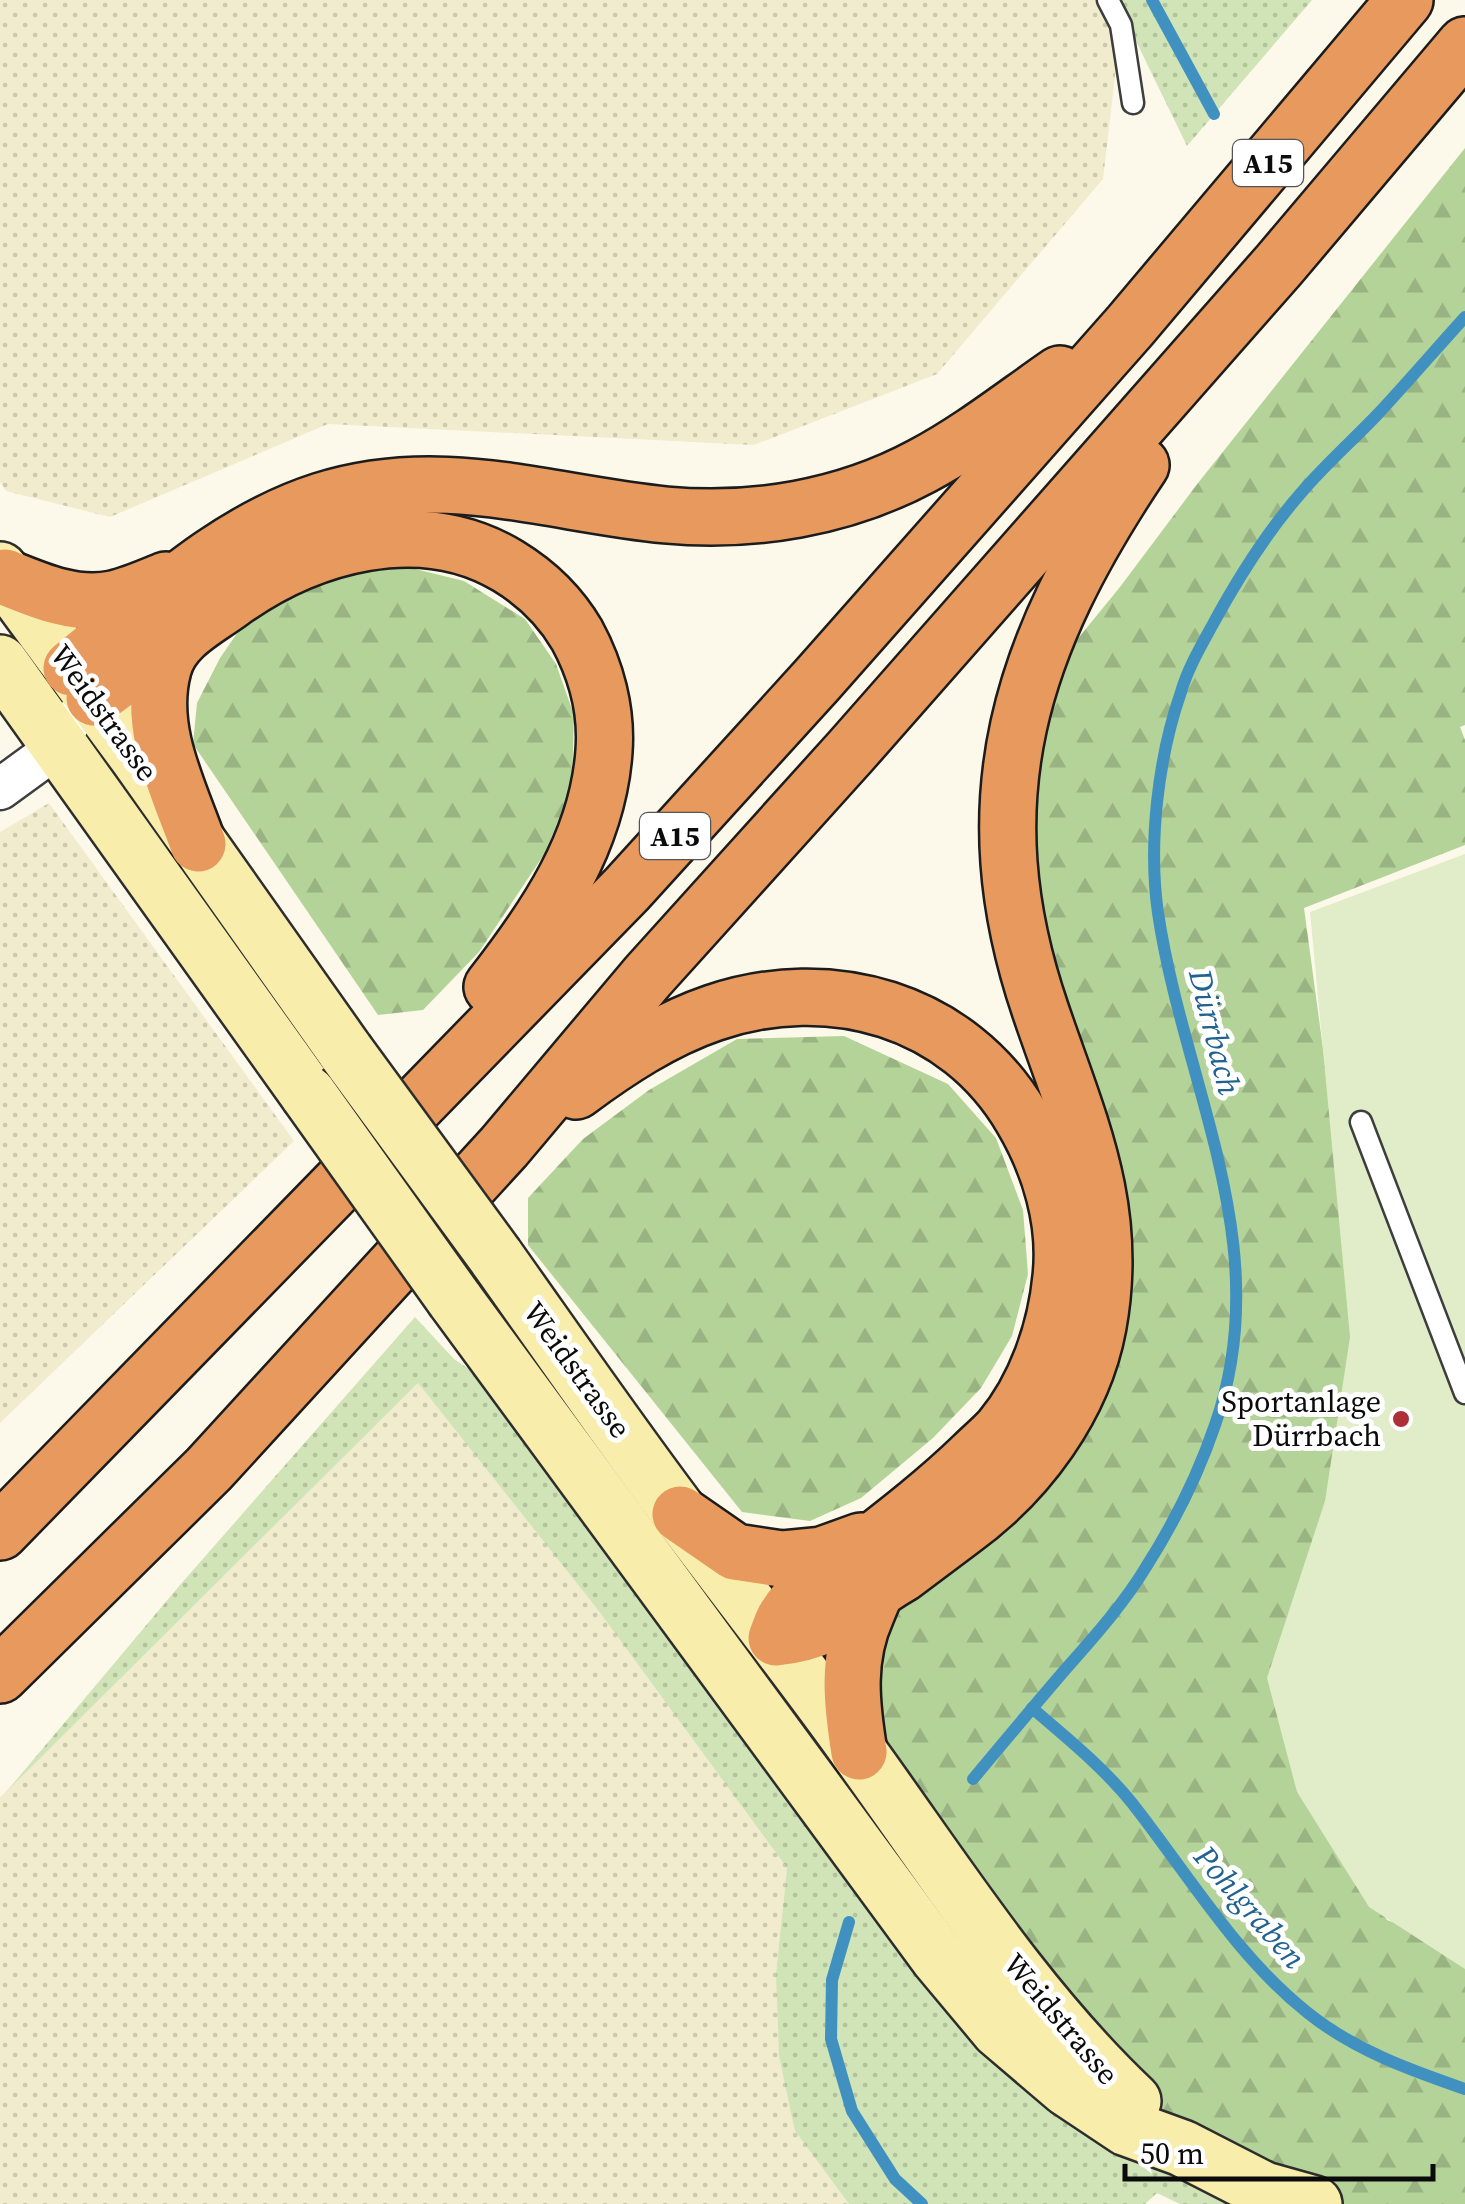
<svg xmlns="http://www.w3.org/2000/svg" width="1465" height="2204" font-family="'Source Serif 4',serif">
<defs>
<pattern id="farmland-dots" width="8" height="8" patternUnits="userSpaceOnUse" patternTransform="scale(2.5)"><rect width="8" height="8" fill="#f0eccd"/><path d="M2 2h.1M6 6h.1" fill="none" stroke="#ccc9af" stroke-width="1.8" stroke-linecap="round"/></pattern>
<pattern id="grass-dots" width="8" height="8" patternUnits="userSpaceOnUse" patternTransform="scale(2.5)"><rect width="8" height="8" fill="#d0e4b7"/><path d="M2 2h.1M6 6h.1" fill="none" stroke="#b1c29c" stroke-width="1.8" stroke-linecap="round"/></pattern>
<pattern id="forest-firs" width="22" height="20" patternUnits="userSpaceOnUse" patternTransform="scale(2.5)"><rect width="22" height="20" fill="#b4d398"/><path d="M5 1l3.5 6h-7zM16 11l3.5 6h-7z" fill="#99b482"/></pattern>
</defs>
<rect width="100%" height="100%" fill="#fdf9ea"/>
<g fill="url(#farmland-dots)">
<path d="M0 0H1108L1121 25 1103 179 937 374 754 445 328 424 110 517 6 491 0 482Z"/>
<path d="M49 803 294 1141 0 1423V832Z"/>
<path d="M418 1383 598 1610 787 1868 776 1973 795 2131 849 2204H0V1797Z"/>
</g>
<g fill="url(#grass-dots)">
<path d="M1116 0H1312L1187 146Z"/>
<path d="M415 1317 454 1359 680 1514 1314 2204H1180L1157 2193 1145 2204H849L795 2131 779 2056 776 1973 787 1868 598 1610 418 1383 7 1791 180 1585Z"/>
</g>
<g fill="url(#forest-firs)">
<path d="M1465 148V725L1460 727 1465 740V845L1304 908 1365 1359 1306 1789 1387 1920 1465 1949V2204H1314L1182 2148 853 1714 855 1647 1064 1415 1022 707 1120 587 1198 483Z"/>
<path d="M399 565 464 581 525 619 556 664 574 715 572 787 545 853 479 952 423 1010 378 1015 193 744 197 703 220 658 247 619 301 586Z"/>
<path d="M844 1036 948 1084 996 1138 1023 1210 1028 1274 1012 1336 981 1388 933 1438 861 1498 810 1521 742 1512 528 1245V1198L583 1139 649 1090 737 1039Z"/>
</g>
<path fill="#e1ecc8" d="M1465 854V1969L1369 1907 1297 1792 1267 1678 1325 1501 1350 1337 1310 912Z"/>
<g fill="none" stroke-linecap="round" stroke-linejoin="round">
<g stroke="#4191c0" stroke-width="12">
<path d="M1152 0 1214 114"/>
<path d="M1032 1708C1067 1738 1103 1767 1132 1803 1188 1874 1236 1956 1308 2013 1354 2050 1410 2070 1465 2089"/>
<path d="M973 1779C1003 1743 1033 1707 1064 1671 1093 1638 1123 1605 1146 1567 1174 1523 1198 1475 1215 1425 1278 1246 1184 1087 1158 913 1148 844 1158 758 1181 692 1188 668 1201 646 1213 624 1238 578 1266 533 1301 493 1324 466 1351 442 1376 416 1406 384 1435 350 1465 317"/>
<path d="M849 1922 832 1980 831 2039 852 2111 895 2179 922 2204"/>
</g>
<g stroke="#3e3e3e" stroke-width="25">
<g id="lane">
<path d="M1108 0 1121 25 1133 103"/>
<path d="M1361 1122 1465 1393"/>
</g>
</g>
<g stroke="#3e3e3e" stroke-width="45">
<path id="street" d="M0 789 59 746 70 721"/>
</g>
<g stroke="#2d2d2d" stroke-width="60">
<g id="secondary">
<path d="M0 570 137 756 346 1052"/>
<path d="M0 663 308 1094"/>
<path d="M496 1257C557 1343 617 1430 681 1515 740 1594 801 1671 858 1751 945 1871 1025 1999 1133 2101"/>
<path d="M455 1300 938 1957 999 2030 1067 2088 1127 2128 1182 2148 1264 2190 1314 2204"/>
</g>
</g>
<g stroke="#1c1c1c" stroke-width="60">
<g id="highway">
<path d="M5 577C39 591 76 607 113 599 131 595 149 587 166 580"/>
<path d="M71 668C149 606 224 532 321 501 441 463 547 503 666 515 753 523 844 508 922 466 971 440 1015 405 1060 374"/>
<path d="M94 698 151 656 180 638"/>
<path d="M198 844C178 788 147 729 163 669 171 636 205 620 231 601 309 545 420 513 508 566 536 583 560 606 577 635 596 670 607 711 604 751 598 841 546 918 492 987"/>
<path d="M576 1091C618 1060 663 1030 713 1013 830 973 958 1009 1022 1118 1050 1165 1067 1222 1061 1277 1056 1330 1036 1388 1001 1430 993 1439 983 1447 974 1456 938 1491 898 1522 858 1553 834 1571 801 1590 785 1617 781 1623 779 1631 776 1638 822 1633 839 1618 876 1592"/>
<path d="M680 1514 735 1552 781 1559 822 1555 861 1541"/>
<path d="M0 1532 627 889 817 680 1130 326 1405 0"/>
<path d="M0 1675 209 1469 504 1147 648 976 851 751 1279 265 1465 45"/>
<path d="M859 1752C851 1703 846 1658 867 1612 870 1605 873 1596 877 1591 883 1585 894 1579 902 1574 922 1559 942 1544 962 1529 1028 1481 1083 1407 1098 1326 1120 1207 1078 1121 1041 1012 968 800 1021 644 1141 465"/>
</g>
</g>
<use href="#lane" stroke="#fff" stroke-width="20"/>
<use href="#street" stroke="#fff" stroke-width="40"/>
<use href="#secondary" stroke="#f8edab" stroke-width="55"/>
<use href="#highway" stroke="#e7995e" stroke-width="55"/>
<g stroke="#2d2d2d" stroke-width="60" stroke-linecap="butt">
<g id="secondary-bridge">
<path d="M346 1052 496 1257"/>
<path d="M308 1094 455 1300"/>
</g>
</g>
<use href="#secondary-bridge" stroke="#f8edab" stroke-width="55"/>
</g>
<circle fill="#ad3039" stroke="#fff" stroke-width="4" cx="1401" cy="1419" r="10"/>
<g text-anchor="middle" stroke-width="10" stroke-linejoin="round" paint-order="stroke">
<g fill="#fff" stroke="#545454" stroke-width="2.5">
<rect x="1233" y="140" width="70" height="46" rx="8"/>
<rect x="640" y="813" width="70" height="46" rx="8"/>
</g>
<g font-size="28" font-weight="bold" fill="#0b0b0b">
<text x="1268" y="173">A15</text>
<text x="675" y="846">A15</text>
</g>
<g font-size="30" fill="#0b0b0b" stroke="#fff">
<text transform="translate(104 713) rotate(54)" y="10">Weidstrasse</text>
<text transform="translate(577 1370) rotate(54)" y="10">Weidstrasse</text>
<text transform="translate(1061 2019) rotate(50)" y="10">Weidstrasse</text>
</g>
<g font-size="30" fill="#0b0b0b" stroke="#fff" text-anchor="end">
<text x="1381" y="1412">Sportanlage<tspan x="1381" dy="34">Dürrbach</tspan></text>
</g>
<g font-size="32" font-style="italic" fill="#206290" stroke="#fff">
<text transform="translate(1215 1032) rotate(76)" y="11">Dürrbach</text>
<text transform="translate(1250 1907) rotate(49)" y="11">Pohlgraben</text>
</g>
</g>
<path d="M1125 2164v15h308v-15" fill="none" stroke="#0b0b0b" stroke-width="5"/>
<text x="1140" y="2164" font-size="30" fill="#0b0b0b" stroke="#ffffff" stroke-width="8" paint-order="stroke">50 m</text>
</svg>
